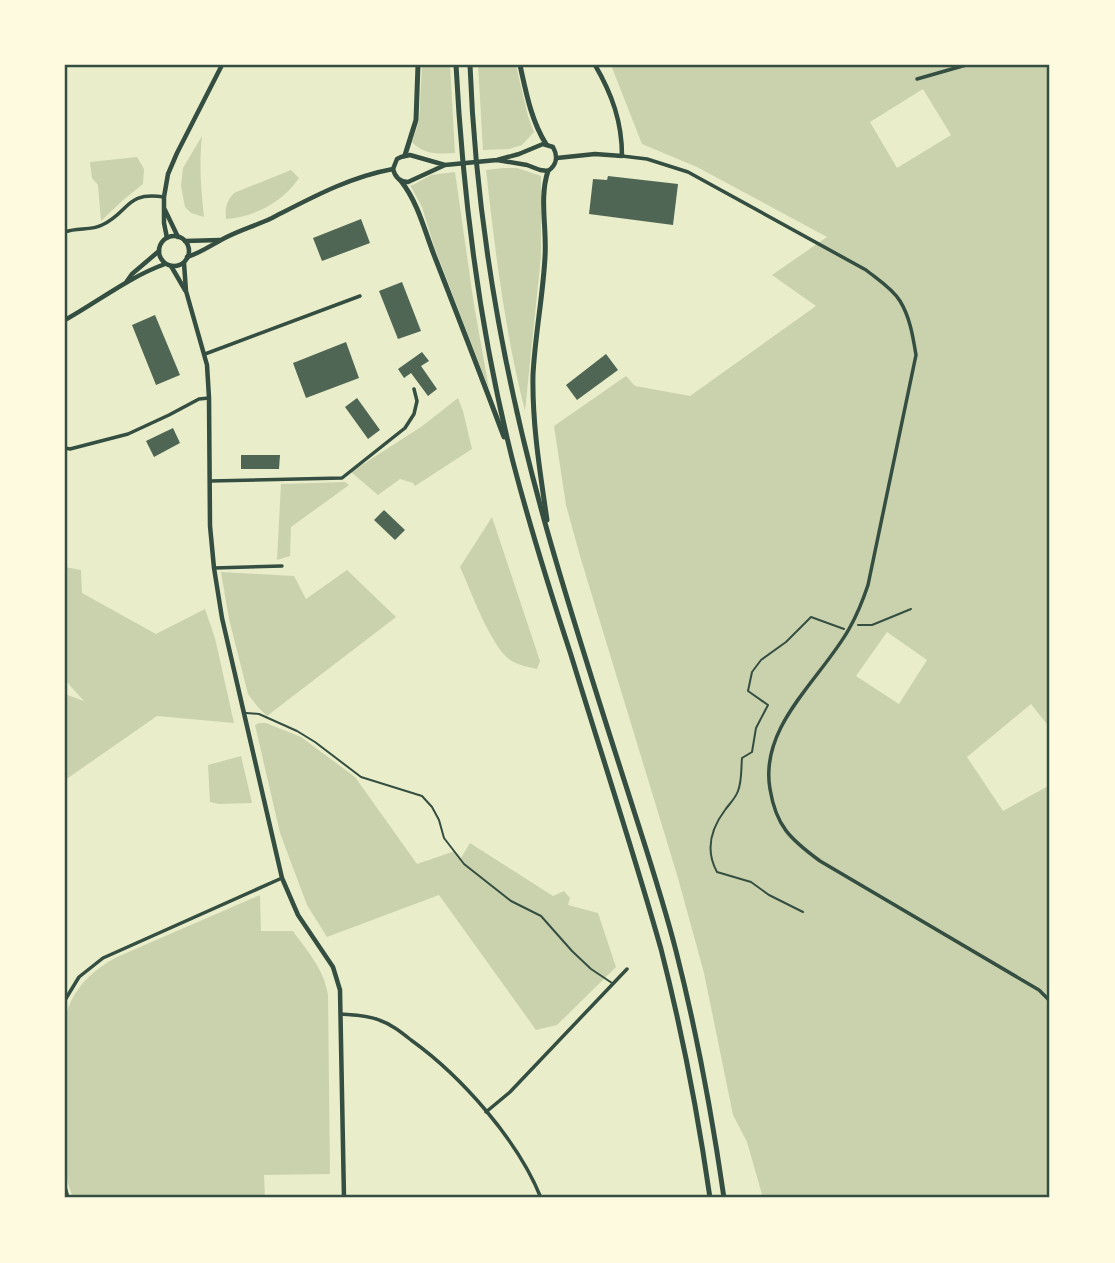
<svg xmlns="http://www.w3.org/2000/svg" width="1115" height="1263" font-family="'Space Grotesk',sans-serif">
<rect width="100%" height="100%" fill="#e9edc9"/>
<g fill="#cad2ad" fill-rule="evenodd">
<path d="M422 65H450L455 153C438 154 424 155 412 142L419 121Z"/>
<path d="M478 65H516L528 116 534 132 522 145 509 149 483 150Z"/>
<path d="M611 65H1050V728L1031 704 967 757 1003 811 1050 785V1198H763L747 1142 733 1115 704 973 678 878 580 556 566 505 554 426 626 376 635 386 690 396 816 306 772 275 827 237 697 167 642 144ZM923 89 951 135 897 168 870 122ZM887 632 927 660 899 704 856 676Z"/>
<path d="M202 136C199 163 201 189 204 217L191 213 185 207 181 186 183 168Z"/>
<path d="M137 157 144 169 143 184 122 201 101 221 98 185 92 178 90 162Z"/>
<path d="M503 168H517L541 176V256L525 411C505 332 495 251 486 170Z"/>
<path d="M291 170 299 178C283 202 254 217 226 219 225 208 226 202 234 193Z"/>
<path d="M455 172 474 305 489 389 434 246 422 207 410 185H413L431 175Z"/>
<path d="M458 398 463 411 472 449 415 486 413 483 400 479 378 495 351 472 421 427Z"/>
<path d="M345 482 349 485 291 527 290 556 277 560 281 484Z"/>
<path d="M492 517 540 661 537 669C528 667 518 665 510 660 490 645 471 591 460 567Z"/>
<path d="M65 567 81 570 82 593 156 634 205 609 215 638 234 723 157 716 65 780V694L84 701 65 680Z"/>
<path d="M347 570 396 617 267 716 257 706 248 694 229 619 221 572 294 576 306 599Z"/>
<path d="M259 723H266L301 737 355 777 417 864 455 851 461 858 470 843 553 896 564 891 570 898 568 905 598 913 616 967 557 1025 536 1030 439 895 327 937 307 905 280 833 255 725Z"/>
<path d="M241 756 252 803 219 804 210 802 208 765Z"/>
<path d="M260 895 261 931H293C308 952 323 968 328 994L330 1174 264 1175 265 1198H73L68 1184 65 1161V1020C71 990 91 971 117 957Z"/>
</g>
<g fill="#4f6655">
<path d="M608 176 678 184 673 225 589 214 593 179 607 180Z"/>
<path d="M361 219 370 243 322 261 313 238Z"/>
<path d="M402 282 421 331 398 339 379 291Z"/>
<path d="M155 315 180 375 156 385 132 325Z"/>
<path d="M346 342 359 378 306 398 293 363Z"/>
<path d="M422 352 429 361 421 366 437 389 428 396 411 373 404 378 398 369Z"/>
<path d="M606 354 618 370 577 400 566 385Z"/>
<path d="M357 398 380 430 368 439 345 407Z"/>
<path d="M173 428 180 443 154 457 146 441Z"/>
<path d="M241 455H280L279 469H241Z"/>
<path d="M384 510 405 530 395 540 374 520Z"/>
</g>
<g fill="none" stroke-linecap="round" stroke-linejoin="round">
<g stroke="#344e41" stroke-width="2">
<path d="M858 625H872L911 609"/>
<path d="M803 912 769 895 751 882 717 872C705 850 710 830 725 810 730 803 735 799 738 791 742 781 741 769 742 758L752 752 756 728 768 705 748 691 752 672 761 660 786 642 811 617 844 629"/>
</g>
<path stroke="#344e41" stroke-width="2" d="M246 713 259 714 297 731 315 742 361 777 422 796 432 807 439 820 444 838 464 864 511 901 541 916 572 951 591 969 612 983"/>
<g stroke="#344e41" stroke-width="3.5">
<path d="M917 79 966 65"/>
<path d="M622 156 647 159 688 172 866 270C877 279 892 288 900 301 910 317 913 337 916 355L868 585C863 600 857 615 849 629 821 679 759 726 770 789 776 826 790 839 820 861L1039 990 1050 1001"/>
<path d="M65 232C77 227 91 231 102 225 130 212 125 191 164 197"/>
<path d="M205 354 360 296"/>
<path d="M65 448 70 449 128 434 169 415 199 399 209 398"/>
<path d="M210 481 342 478 405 428 414 414 417 401 414 389"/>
<path d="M214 568 282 566"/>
<path d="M65 1000 79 977 103 958 282 878"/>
<path d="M341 1014C354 1015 367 1015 379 1020 391 1024 401 1032 411 1040 461 1076 518 1140 541 1198"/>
<path d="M486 1112 510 1092 627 969"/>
<path d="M65 1187 68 1198"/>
</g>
<g stroke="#344e41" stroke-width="4.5">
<path d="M557 158 595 154 622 156C622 122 612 94 595 65"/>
<path d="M445 165 410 155 401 157 397 159 393 169C395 177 399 182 408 182L445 165 497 160 519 154 543 144 553 147C558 156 557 165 548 171L540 170 527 165 497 160"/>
<path d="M165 210 178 237"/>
<circle cx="174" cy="251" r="15"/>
<path d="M167 238 164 223V197L168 174 177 153 222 65"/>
<path d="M185 241 220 240"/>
<path d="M187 257C200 253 210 246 221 240 237 231 255 226 272 218 311 198 349 177 393 169"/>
<path d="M184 263 186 291 207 365 209 398 210 526 214 568 222 618 282 878 298 915 333 967 340 990 344 1198"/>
<path d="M171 266 185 290"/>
<path d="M127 281 132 274 159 251"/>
<path d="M65 320C99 301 129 277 165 264"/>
</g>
<g stroke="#344e41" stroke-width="5">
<path d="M456 65C463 199 480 332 513 462 530 527 550 591 571 655 601 753 633 850 661 949 682 1031 698 1114 710 1198"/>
<path d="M470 65C476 225 505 383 549 537 573 621 600 705 627 789 644 843 662 896 676 951 697 1033 712 1115 724 1198"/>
<path d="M520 65C526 92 531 120 546 144"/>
<path d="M405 155 416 120 418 65"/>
<path d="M401 181C419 204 425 233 436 260 459 319 482 378 504 437"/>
<path d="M547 520C540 472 532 423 533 375 535 335 543 296 545 257 547 228 539 198 548 171"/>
</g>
</g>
<rect width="1115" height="1263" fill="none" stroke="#fefae0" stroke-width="133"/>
<rect x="66" y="66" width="982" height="1130" fill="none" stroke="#344e41" stroke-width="2.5"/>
</svg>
